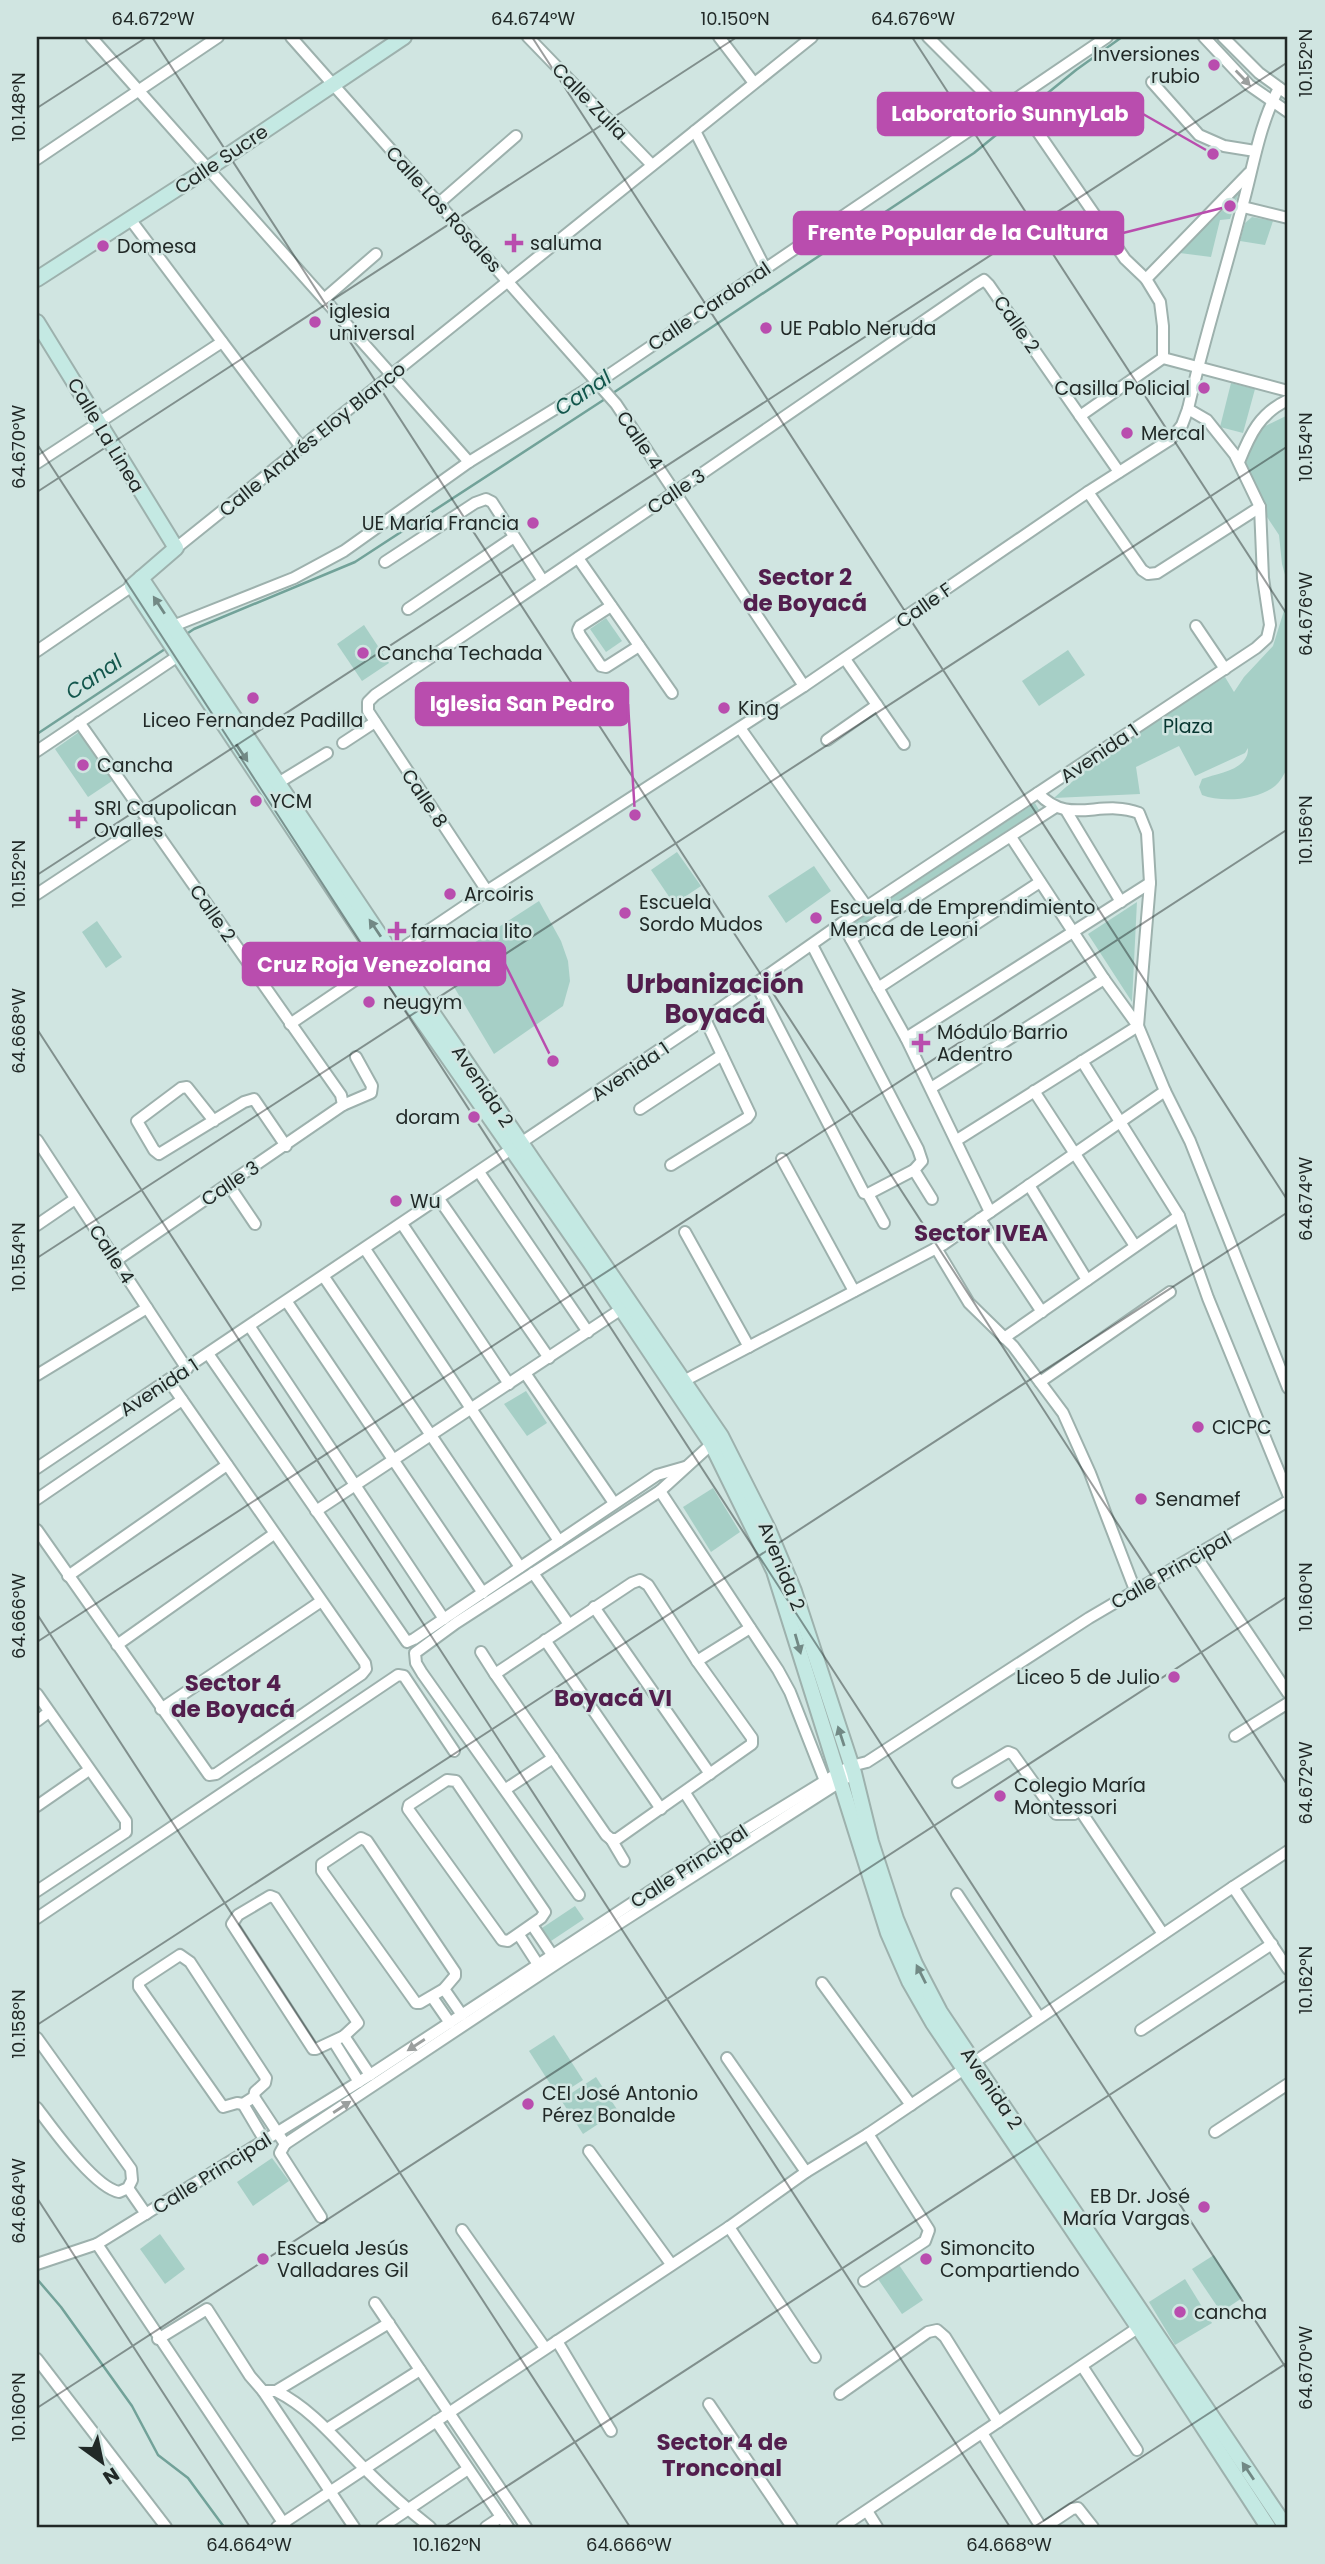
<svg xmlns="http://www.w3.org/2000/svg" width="1325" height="2564" font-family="Poppins,sans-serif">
<rect width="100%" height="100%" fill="#d0e5e1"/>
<g fill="#a6cfc6">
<path d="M1236 189 1239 192 1230 219 1220 220 1211 257 1172 252 1203 219 1209 224 1224 209 1219 203Z"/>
<path d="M1252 217 1273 221 1265 245 1240 241 1245 223Z"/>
<path d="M1231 383 1255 389 1243 433 1220 427Z"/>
<path d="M1288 415V767C1284 774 1281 781 1275 786 1258 800 1222 803 1202 795L1199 787 1202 779C1218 773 1249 770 1248 748L1245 753 1195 776 1179 746 1136 767 1140 794 1054 798C1105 750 1166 714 1225 677L1234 692 1244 677 1273 646 1287 601V582L1282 564 1279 535 1265 514 1246 463 1259 429Z"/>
<path d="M606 618 622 641 606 652 590 629Z"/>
<path d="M364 625 389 663 362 681 337 644Z"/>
<path d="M1068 650 1085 675 1039 706 1022 681Z"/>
<path d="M79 732 112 781 88 797 55 749Z"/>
<path d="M1035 803 1039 810 855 929 852 924Z"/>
<path d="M677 852 701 886 674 904 651 870Z"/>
<path d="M814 866 831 891 786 923 768 896Z"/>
<path d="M539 901 561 941 568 961 570 981 563 1006 494 1054 445 972 449 959Z"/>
<path d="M1137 902V901L1132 1002 1088 934Z"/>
<path d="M97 921 122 957 106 968 82 932Z"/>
<path d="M526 1391 547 1423 527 1436 504 1404Z"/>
<path d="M713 1488 740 1532 711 1552 683 1507Z"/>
<path d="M575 1906 584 1919 551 1941 542 1928Z"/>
<path d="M554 2035 583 2080 558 2096 529 2051Z"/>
<path d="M596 2077 618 2111 583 2134 561 2100Z"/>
<path d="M272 2158 289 2181 253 2206 237 2182Z"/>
<path d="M160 2234 185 2269 165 2284 140 2249Z"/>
<path d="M1214 2255 1242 2298 1221 2312 1192 2269Z"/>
<path d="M899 2265 923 2300 902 2314 878 2279Z"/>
<path d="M1185 2279 1212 2323 1175 2345 1149 2302Z"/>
</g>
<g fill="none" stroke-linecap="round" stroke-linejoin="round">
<g stroke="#72a299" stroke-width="2.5">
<path d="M613 393 974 153 1076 70 1122 37"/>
<path d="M185 635 194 629 355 562 605 399"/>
<path d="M37 734 168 647"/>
<path d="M37 2279 61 2307 132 2406 158 2455 188 2478 224 2527"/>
</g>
<g stroke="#9db1ad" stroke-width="14">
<g id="street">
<path d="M91 37 469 462"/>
<path d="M291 37 616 404 804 686"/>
<path d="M528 37 652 165"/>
<path d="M719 37 754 83"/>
<path d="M928 37 1000 109"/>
<path d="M1204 37 1249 85 1288 112"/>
<path d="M1223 37 1259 73 1288 94"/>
<path d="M1152 82 1199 135 1224 146 1255 151"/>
<path d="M1031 122 1125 259 1146 279 1160 302 1163 326V358"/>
<path d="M695 131 765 268"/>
<path d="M37 159 218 37"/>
<path d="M439 203 516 136"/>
<path d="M1243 207 1288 218"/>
<path d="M130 219 301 447"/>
<path d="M1146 279 1249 173"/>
<path d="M324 299 376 254"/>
<path d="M1080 416 1163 358 1288 391"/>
<path d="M1239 462C1250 434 1260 413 1288 400"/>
<path d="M37 463 222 342"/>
<path d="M1088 492 1142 570 1148 574 1157 573 1260 507"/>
<path d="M176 548 812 37"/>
<path d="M578 558 672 693"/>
<path d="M385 562 475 503 486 499 492 502 543 581"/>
<path d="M611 606 580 626 578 630 580 635 601 666 606 667 639 646"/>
<path d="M408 609 514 537"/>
<path d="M173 626 294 578 344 551 469 462 597 383 1107 37"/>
<path d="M1196 626 1225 669"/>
<path d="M37 651 132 586"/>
<path d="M845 659 904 744"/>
<path d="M79 722 341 1095 343 1105"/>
<path d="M740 728 867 907"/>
<path d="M827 740 877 705"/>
<path d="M343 743 375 722"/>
<path d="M37 751 178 656"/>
<path d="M278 783 327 753"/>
<path d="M1067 812 1121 902"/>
<path d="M1011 837 1104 979 1138 1026 1165 1091 1190 1141 1288 1388"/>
<path d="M487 891 368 711V702L375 695 675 492 976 285 984 280 989 285 1119 472"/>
<path d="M37 894 149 820"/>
<path d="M842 923 906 1038 990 1212"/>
<path d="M851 939 1054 808"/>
<path d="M756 984 864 1193 868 1194 914 1170 922 1161 918 1149 812 945"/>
<path d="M878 988 1040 882"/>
<path d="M290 1024 487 891 804 686 1088 492 1171 439 1182 425 1188 409C1203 342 1224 277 1241 211 1253 170 1258 127 1279 88"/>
<path d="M906 1038 1150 883"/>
<path d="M1082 1061 1179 1216 1208 1298 1288 1494"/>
<path d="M931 1088 1104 979"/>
<path d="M1034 1091 1135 1246"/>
<path d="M640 1109 722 1055"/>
<path d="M214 1121 187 1087 181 1088 137 1121 154 1150 159 1154 244 1102 254 1099 286 1146"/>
<path d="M37 1140 187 1369"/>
<path d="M957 1140 1138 1026 1150 883 1147 833 1139 813C1100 798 1069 827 1038 793"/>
<path d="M782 1159 854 1291"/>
<path d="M671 1165 747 1118 750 1114 705 1019"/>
<path d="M914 1170 932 1199"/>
<path d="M479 1172 588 1332"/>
<path d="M228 1184 255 1224"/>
<path d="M1029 1185 1087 1280"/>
<path d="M868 1194 884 1223"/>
<path d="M439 1199 549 1358"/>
<path d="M980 1219 1042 1312"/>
<path d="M402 1224 509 1384"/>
<path d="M37 1225 75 1199"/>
<path d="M685 1232 749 1347"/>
<path d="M936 1248 969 1303 1013 1346 1063 1413 1090 1473 1135 1590"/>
<path d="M365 1249 559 1541"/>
<path d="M117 1260 343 1105 371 1093 372 1086 356 1057"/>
<path d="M324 1277 520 1567"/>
<path d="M287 1302 483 1593"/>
<path d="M250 1327 444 1619"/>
<path d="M1004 1338 1179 1216"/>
<path d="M209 1355 407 1642 414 1639 657 1475 685 1467"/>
<path d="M525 1373 614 1503"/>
<path d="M37 1375 147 1308"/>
<path d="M1040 1382 1170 1292"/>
<path d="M678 1384 944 1244 1165 1091"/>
<path d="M37 1468 705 1019 842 923 1256 648 1267 638 1270 625 1263 578 1260 507 1235 455 1207 420 1188 409"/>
<path d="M660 1491 778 1670 790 1692 827 1786"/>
<path d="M37 1499 182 1400"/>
<path d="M316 1511 626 1306"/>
<path d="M37 1530 209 1775 216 1774 362 1674 366 1669 365 1663 169 1381"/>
<path d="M1196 1556 1288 1693"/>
<path d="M533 1573 568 1623"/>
<path d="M68 1576 227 1465"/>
<path d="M640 1580 648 1585 697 1661 752 1738V1744L617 1839H611L606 1835 495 1674 632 1583Z"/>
<path d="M594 1607 710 1774"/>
<path d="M545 1640 661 1809"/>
<path d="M117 1645 274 1534"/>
<path d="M481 1652 495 1674"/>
<path d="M697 1661 750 1628"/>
<path d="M37 1694 126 1821V1832L37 1891"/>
<path d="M161 1709 320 1602"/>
<path d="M37 1721 49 1712"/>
<path d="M1235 1736 1288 1703"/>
<path d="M447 1780 456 1781 545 1912 541 1918 508 1941 502 1940 408 1809 409 1805Z"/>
<path d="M958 1782 1008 1752 1013 1754 1056 1814H1074L1080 1810 1163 1934"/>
<path d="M506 1789 553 1758"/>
<path d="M685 1793 719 1846"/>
<path d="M37 1806 89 1770"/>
<path d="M361 1838 367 1841 455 1972V1976L444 1989 420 2003H416L322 1871V1864Z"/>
<path d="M611 1839 624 1861"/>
<path d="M1233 1887 1288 1851"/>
<path d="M957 1894 1039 2017"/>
<path d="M579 1895 422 1673 416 1663 415 1653 456 1623 660 1491 716 1440"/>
<path d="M270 1896 275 1898 358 2023 344 2036 316 2049H313L232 1924 238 1915Z"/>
<path d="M37 1918 398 1675 404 1676 454 1751"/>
<path d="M532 1925 553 1956"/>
<path d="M519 1935 539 1966"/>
<path d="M180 1955 190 1962 266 2078 265 2083 255 2092 254 2097 243 2104 237 2103 223 2107 139 1987V1982Z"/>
<path d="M822 1983 911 2105"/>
<path d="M444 1989 462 2015"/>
<path d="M432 1997 450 2023"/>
<path d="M1141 2030 1272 1944"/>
<path d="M344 2036 370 2075"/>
<path d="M37 2038 131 2169 132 2180 128 2188 119 2192C94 2187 53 2129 37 2108"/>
<path d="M334 2042 359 2082"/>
<path d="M727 2058 806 2172"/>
<path d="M254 2097 285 2144 280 2153 321 2217"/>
<path d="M243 2104 265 2141"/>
<path d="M1215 2132 1288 2084"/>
<path d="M285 2144 562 1960 846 1778"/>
<path d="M589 2151 671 2264"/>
<path d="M128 2188 146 2214"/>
<path d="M729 2227 815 2357"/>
<path d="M462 2230 545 2348"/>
<path d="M97 2244 370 2075 719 1846 838 1773 851 1766 867 1762 1089 1618 1288 1501"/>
<path d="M37 2264 97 2244 286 2527"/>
<path d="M864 2281 925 2241 929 2230 868 2134"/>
<path d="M375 2303 526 2527"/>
<path d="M158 2339 207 2309 250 2376 263 2391H276L389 2323"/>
<path d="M557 2341 611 2431"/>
<path d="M37 2359 166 2527"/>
<path d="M1082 2366 1137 2450"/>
<path d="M263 2391 354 2527"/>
<path d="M276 2391C312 2409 337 2441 365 2469 386 2490 407 2509 430 2527"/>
<path d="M840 2394 928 2332 937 2330 945 2337 998 2422"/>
<path d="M709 2404 792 2527"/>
<path d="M436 2421 508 2527"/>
<path d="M327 2429 420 2370"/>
<path d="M982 2433 1041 2527"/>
<path d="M867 2511 877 2527"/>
<path d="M277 2527 729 2227 806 2172 868 2134 1233 1887 1288 1969"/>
<path d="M382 2527 468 2469"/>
<path d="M486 2527 501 2517"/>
<path d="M842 2527 1142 2325"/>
<path d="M1045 2527 1072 2509 1078 2508 1093 2527"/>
</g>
</g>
<g stroke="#9db1ad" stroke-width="18">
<g id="secondary">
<path d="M37 279 209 168 404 37"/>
<path d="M37 322 176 548 132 586 381 961 590 1262 711 1443 774 1571 888 1933 909 1981 933 2023 1138 2327 1268 2527"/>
<path d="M141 578 393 955 721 1436 768 1529 794 1591 854 1773 871 1842 896 1919 915 1964 940 2012 1286 2527"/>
</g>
</g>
<use href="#street" stroke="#fff" stroke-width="10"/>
<use href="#secondary" stroke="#c4e9e3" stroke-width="14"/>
</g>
<defs><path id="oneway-solid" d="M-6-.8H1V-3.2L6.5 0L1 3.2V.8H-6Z" transform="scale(1.75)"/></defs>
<g fill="#9b9f9e">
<use href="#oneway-solid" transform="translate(1243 78) rotate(46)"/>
<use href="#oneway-solid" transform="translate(416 2045) rotate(147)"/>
<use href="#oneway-solid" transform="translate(342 2107) rotate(-33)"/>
</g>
<g fill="#728985">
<use href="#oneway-solid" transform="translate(159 605) rotate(-123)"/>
<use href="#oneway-solid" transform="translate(242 753) rotate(56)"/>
<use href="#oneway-solid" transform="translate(375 928) rotate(-124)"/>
<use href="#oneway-solid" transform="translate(798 1644) rotate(74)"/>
<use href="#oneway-solid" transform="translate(841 1736) rotate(-108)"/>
<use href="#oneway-solid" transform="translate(921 1974) rotate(-117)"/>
<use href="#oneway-solid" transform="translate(1248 2471) rotate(-124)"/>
</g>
<path fill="none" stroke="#212927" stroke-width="2" stroke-opacity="0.45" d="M152 37 1288 1786M532 37 1288 1201M912 37 1288 616M37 108 147 37M37 444 1288 2371M37 492 737 37M37 875 1288 62M37 1029 1010 2527M37 1258 1288 446M37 1614 630 2527M37 1642 1288 829M37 2025 1288 1212M37 2198 250 2527M37 2408 1288 1596M444 2527 1288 1979M1034 2527 1288 2362"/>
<g fill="#b94dae" stroke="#d0e5e1" stroke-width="2.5">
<circle cx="1214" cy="65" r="7"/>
<path d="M510.5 232.5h7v7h7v7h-7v7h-7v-7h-7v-7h7z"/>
<circle cx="103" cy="246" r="7"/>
<circle cx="315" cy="322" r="7"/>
<circle cx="766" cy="328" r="7"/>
<circle cx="1204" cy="388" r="7"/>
<circle cx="1127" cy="433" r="7"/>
<circle cx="533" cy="523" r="7"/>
<circle cx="363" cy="653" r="7"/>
<circle cx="253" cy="698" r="7"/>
<circle cx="724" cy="708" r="7"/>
<circle cx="83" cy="765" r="7"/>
<circle cx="256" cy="801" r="7"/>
<path d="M74.5 808.5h7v7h7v7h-7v7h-7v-7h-7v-7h7z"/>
<circle cx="450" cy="894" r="7"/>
<circle cx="625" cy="913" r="7"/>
<circle cx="816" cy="918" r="7"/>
<path d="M393.5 920.5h7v7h7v7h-7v7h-7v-7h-7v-7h7z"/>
<circle cx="369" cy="1002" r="7"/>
<path d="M917.5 1032.5h7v7h7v7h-7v7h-7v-7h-7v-7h7z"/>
<circle cx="474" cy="1117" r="7"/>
<circle cx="396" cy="1201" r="7"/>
<circle cx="1198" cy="1427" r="7"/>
<circle cx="1141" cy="1499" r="7"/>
<circle cx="1174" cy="1677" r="7"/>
<circle cx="1000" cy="1796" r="7"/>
<circle cx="528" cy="2104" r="7"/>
<circle cx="1204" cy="2207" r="7"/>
<circle cx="263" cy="2259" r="7"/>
<circle cx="926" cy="2259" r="7"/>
<circle cx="1180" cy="2312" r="7"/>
</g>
<g text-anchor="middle" stroke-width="5" stroke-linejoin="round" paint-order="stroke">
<g font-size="19" fill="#212927" stroke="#d0e5e1" text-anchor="start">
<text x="1200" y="61" text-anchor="end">Inversiones<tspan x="1200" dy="22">rubio</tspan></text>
<text x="530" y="250">saluma</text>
<text x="117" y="253">Domesa</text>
<text x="329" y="318">iglesia<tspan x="329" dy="22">universal</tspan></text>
<text x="780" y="335">UE Pablo Neruda</text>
<text x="1190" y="395" text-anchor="end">Casilla Policial</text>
<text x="1141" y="440">Mercal</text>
<text x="519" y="530" text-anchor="end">UE María Francia</text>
<text x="377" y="660">Cancha Techada</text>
<text x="738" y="715">King</text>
<text x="253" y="727" text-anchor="middle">Liceo Fernandez Padilla</text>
<text x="97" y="772">Cancha</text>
<text x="270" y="808">YCM</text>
<text x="94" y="815">SRI Caupolican<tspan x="94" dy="22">Ovalles</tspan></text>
<text x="464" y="901">Arcoiris</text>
<text x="639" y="909">Escuela<tspan x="639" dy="22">Sordo Mudos</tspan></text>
<text x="830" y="914">Escuela de Emprendimiento<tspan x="830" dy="22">Menca de Leoni</tspan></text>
<text x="411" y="938">farmacia lito</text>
<text x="383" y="1009">neugym</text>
<text x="937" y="1039">Módulo Barrio<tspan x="937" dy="22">Adentro</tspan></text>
<text x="460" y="1124" text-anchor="end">doram</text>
<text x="410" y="1208">Wu</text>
<text x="1212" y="1434">CICPC</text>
<text x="1155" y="1506">Senamef</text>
<text x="1160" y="1684" text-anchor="end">Liceo 5 de Julio</text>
<text x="1014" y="1792">Colegio María<tspan x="1014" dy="22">Montessori</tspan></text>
<text x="542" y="2100">CEI José Antonio<tspan x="542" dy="22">Pérez Bonalde</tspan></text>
<text x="1190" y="2203" text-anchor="end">EB Dr. José<tspan x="1190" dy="22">María Vargas</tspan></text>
<text x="277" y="2255">Escuela Jesús<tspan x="277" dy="22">Valladares Gil</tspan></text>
<text x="940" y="2255">Simoncito<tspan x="940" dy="22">Compartiendo</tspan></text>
<text x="1194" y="2319">cancha</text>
</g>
<g font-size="19" fill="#212927" stroke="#d0e5e1">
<text transform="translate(590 101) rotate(46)" y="7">Calle Zulia</text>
<text transform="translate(221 159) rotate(-34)" y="7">Calle Sucre</text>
<text transform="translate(444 209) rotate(48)" y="7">Calle Los Rosales</text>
<text transform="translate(709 306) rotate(-34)" y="7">Calle Cardonal</text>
<text transform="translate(1017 324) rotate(55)" y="7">Calle 2</text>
<text transform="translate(106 435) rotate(59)" y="7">Calle La Linea</text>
<text transform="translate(312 439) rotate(-39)" y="7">Calle Andrés Eloy Blanco</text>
<text transform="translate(640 440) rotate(56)" y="7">Calle 4</text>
<text transform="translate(676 491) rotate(-34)" y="7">Calle 3</text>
<text transform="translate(924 605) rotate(-35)" y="7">Calle F</text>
<text transform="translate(1099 753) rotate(-34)" y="7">Avenida 1</text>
<text transform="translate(425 798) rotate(56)" y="7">Calle 8</text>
<text transform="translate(213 913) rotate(55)" y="7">Calle 2</text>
<text transform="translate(630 1071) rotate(-34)" y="7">Avenida 1</text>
<text transform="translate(483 1086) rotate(56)" y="7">Avenida 2</text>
<text transform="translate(230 1183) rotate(-34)" y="7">Calle 3</text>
<text transform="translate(112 1254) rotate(57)" y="7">Calle 4</text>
<text transform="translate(159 1387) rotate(-33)" y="7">Avenida 1</text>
<text transform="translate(782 1566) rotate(68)" y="7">Avenida 2</text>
<text transform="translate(1171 1570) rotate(-30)" y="7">Calle Principal</text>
<text transform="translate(689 1866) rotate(-33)" y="7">Calle Principal</text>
<text transform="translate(992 2088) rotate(56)" y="7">Avenida 2</text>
<text transform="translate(212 2173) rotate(-32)" y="7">Calle Principal</text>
</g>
<g font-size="19" fill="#073630" stroke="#d0e5e1">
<text x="1188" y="733">Plaza</text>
</g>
<g font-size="21" font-style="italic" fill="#14574d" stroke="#d0e5e1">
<text transform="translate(583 393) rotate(-34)" y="7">Canal</text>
<text transform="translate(94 677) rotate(-34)" y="7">Canal</text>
</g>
<g font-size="23" font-weight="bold" fill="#521e4d" stroke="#d0e5e1">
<text x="805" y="585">Sector 2<tspan x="805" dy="26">de Boyacá</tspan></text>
<text x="981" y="1241">Sector IVEA</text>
<text x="233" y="1691">Sector 4<tspan x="233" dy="26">de Boyacá</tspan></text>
<text x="613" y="1706">Boyacá VI</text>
<text x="722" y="2450">Sector 4 de<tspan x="722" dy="26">Tronconal</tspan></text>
</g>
<g font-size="26" font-weight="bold" fill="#521e4d" stroke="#d0e5e1">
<text x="715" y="993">Urbanización<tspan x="715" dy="30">Boyacá</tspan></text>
</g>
</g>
<path fill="none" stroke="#b94dae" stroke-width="2.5" d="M1213 154L1143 114M1230 206L1123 233M635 815L628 704M553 1061L505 964"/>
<g fill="#b94dae" stroke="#d0e5e1" stroke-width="2.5">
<circle cx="1213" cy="154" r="7"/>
<circle cx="1230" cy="206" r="7"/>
<circle cx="635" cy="815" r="7"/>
<circle cx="553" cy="1061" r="7"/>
</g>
<g fill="#b94dae" stroke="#b94dae" stroke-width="2.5">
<rect x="878" y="93" width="265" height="42" rx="7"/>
<rect x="794" y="212" width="329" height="42" rx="7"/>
<rect x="416" y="683" width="212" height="42" rx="7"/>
<rect x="243" y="943" width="262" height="42" rx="7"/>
</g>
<g font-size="21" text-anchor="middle" font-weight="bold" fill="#fff">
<text x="1010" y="121">Laboratorio SunnyLab</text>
<text x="958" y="240">Frente Popular de la Cultura</text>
<text x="522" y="711">Iglesia San Pedro</text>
<text x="374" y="972">Cruz Roja Venezolana</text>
</g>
<rect width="1325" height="2564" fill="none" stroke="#d0e5e1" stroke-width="77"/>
<g transform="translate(102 2462) rotate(147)" stroke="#d0e5e1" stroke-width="5" paint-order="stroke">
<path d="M0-5L12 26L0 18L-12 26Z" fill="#212927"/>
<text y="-10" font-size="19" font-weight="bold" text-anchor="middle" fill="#212927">N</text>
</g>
<rect x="38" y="38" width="1248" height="2488" fill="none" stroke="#212927" stroke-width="2.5"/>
<g font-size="18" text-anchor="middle" fill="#212927">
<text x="153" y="25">64.672°W</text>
<text x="533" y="25">64.674°W</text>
<text x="735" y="25">10.150°N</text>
<text x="913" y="25">64.676°W</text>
<text transform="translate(1306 63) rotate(-90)" y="6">10.152°N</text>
<text transform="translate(19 107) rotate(-90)" y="6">10.148°N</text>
<text transform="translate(19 447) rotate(-90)" y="6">64.670°W</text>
<text transform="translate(1306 447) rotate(-90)" y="6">10.154°N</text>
<text transform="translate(1306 614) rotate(-90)" y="6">64.676°W</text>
<text transform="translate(1306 830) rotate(-90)" y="6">10.156°N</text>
<text transform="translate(19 874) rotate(-90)" y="6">10.152°N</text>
<text transform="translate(19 1031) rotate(-90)" y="6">64.668°W</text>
<text transform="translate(1306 1199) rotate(-90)" y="6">64.674°W</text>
<text transform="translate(19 1257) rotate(-90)" y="6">10.154°N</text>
<text transform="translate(1306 1597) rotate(-90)" y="6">10.160°N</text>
<text transform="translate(19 1616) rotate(-90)" y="6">64.666°W</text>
<text transform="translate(1306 1783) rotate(-90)" y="6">64.672°W</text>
<text transform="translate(1306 1980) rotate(-90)" y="6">10.162°N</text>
<text transform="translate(19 2024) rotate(-90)" y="6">10.158°N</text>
<text transform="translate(19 2201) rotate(-90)" y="6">64.664°W</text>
<text transform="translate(1306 2368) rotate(-90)" y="6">64.670°W</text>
<text transform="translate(19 2407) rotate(-90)" y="6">10.160°N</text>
<text x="249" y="2551">64.664°W</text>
<text x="447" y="2551">10.162°N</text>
<text x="629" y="2551">64.666°W</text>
<text x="1009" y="2551">64.668°W</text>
</g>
</svg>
